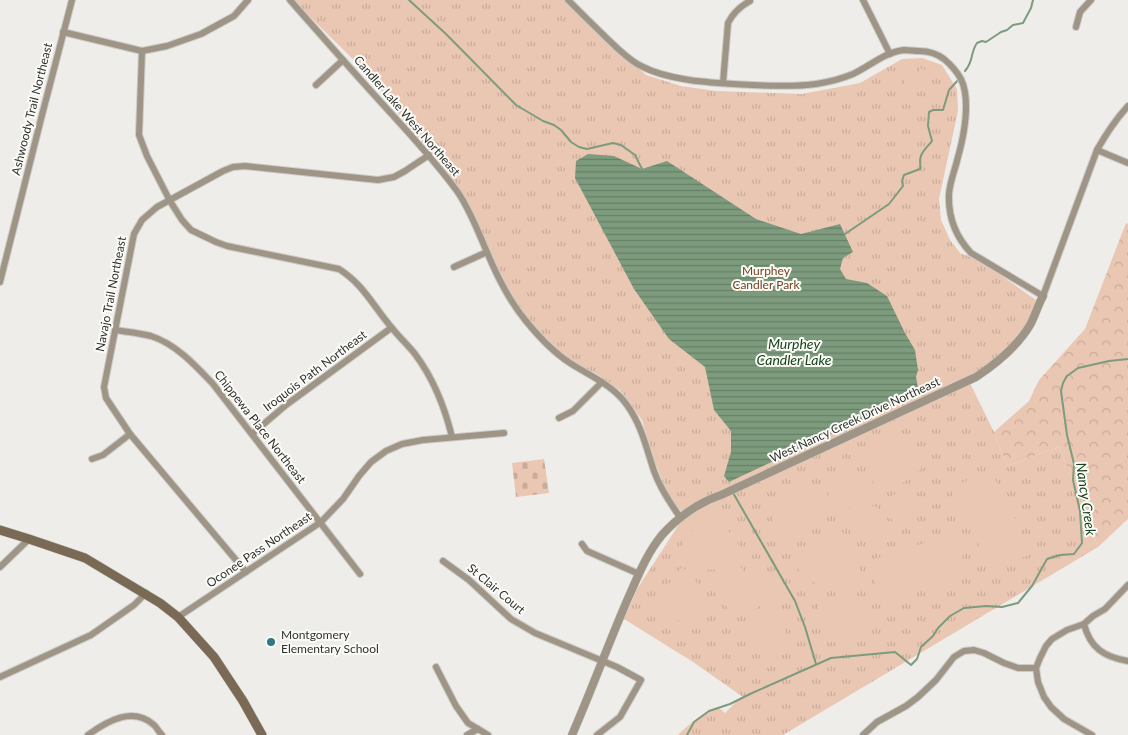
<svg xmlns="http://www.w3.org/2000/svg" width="1128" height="735" font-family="Lato,sans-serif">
<defs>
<pattern id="forest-crowns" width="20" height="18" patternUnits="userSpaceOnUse" patternTransform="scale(1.25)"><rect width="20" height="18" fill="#eac7b3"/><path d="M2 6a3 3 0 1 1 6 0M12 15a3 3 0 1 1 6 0" fill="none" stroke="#c9ab9a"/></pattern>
<pattern id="cemetery-stones" width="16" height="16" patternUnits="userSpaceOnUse" patternTransform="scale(1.25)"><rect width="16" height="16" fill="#eac7b3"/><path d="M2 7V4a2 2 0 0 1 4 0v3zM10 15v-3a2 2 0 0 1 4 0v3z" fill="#c9ab9a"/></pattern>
<pattern id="park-tufts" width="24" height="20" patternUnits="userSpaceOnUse" patternTransform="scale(1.25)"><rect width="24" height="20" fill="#eac7b3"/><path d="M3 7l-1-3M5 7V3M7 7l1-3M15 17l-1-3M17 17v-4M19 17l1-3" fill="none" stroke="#c9ab9a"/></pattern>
<pattern id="water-rules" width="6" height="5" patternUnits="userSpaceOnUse" patternTransform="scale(1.25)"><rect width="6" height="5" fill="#7d9b7d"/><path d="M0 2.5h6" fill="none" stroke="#677f67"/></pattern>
</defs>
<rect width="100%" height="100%" fill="#eeedea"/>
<path fill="url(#forest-crowns)" d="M1126 223 1128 224V519L1098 547 1059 447 1007 466 994 432 1029 401 1039 380 1085 329Z"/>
<path fill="url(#cemetery-stones)" d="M544 459 549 493 516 497 512 463Z"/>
<path fill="url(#park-tufts)" d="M293 0H565L646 75 681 86 716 91 802 94 860 83 902 59 922 58 942 65 957 89 958 111 939 199 941 220 950 240 960 253 979 260 1036 300C1032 326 1003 356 980 370 976 372 971 375 967 377L994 432 1007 466 1059 447 1098 547 783 735H678C689 724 703 712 718 707L725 713 736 702 743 697 693 662 624 619 637 589 685 515 670 499 654 460 642 420 620 390 595 373 562 359 527 322 511 296 478 229 445 177 374 80Z"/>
<g fill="#eac7b3">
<path d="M909 65 917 67 912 86 904 83Z"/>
<path d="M920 68 929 71 924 89 915 86Z"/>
<path d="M887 440C908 442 913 451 922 468L903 483 883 493 877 491 865 465 862 451Z"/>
<path d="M851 460 870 494 869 500 833 515C823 491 829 474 851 460Z"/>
<path d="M990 469 1032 553 993 573 950 489Z"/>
<path d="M805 477 816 496 827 519 825 525 781 541C768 526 770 499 787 487 792 482 798 480 805 477Z"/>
<path d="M913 488C924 505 914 522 899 530L890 517 884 505 886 499 897 493Z"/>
<path d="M872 506 878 508 883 519 888 538C868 545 855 540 844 522L859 512Z"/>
<path d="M709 515C722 517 738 545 746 555 720 575 700 575 676 553L693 530Z"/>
<path d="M837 532H843L866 582C860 584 853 587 847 589 824 592 804 580 792 561Z"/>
<path d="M955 533 968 574 882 602 868 561Z"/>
<path d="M740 566 746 575 756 567 776 593 775 597 747 614 742 606 732 613 711 588 712 582Z"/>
<path d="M682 567C705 585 709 603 692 628L657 608 655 600Z"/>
<path d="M866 597C876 633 858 642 825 642L817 602 822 598Z"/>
<path d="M776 604C793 623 786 648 767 661L745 631 747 625Z"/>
</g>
<path fill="url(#water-rules)" d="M588 154 614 156 642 169 667 161 756 219 801 234 840 224 853 252 843 258 840 269 846 279 867 283 887 296 905 333 915 350 918 370 916 377 918 388 910 397 729 482 724 476 731 452V431L714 410 705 367 669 339 634 289 575 178 576 161Z"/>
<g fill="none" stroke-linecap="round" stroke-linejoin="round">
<g stroke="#7d9b7d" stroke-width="2">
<path d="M409 0 446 34 516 105 543 121 554 125 561 130 571 142 579 147 587 149 613 143 621 145 635 155 642 169"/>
<path d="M965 71C974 61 970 53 977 43L982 41 986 42 1001 32 1007 30 1013 25 1023 23 1031 8 1033 0"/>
<path d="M845 234 889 204 903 186 902 181 904 175 920 169C921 165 919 160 921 156 922 151 929 145 932 141L928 126 929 112 933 110H943L949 90 959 79"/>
<path d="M732 491 795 601 805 627 816 664"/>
<path d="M687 735 694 722 709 711 730 704 750 694 831 658 895 652 911 665 917 659 921 647 933 636 938 628 950 616 964 608 986 606 1002 607 1018 603 1032 586 1047 559 1060 555 1074 554 1082 543 1080 511 1073 480 1074 464 1067 435 1061 391 1063 383 1067 376 1078 368 1109 361 1128 359"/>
</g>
<g stroke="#cccbc8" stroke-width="8">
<g id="minor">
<path d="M290 0C319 33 348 66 378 99 405 129 433 158 457 191 467 205 474 222 481 238 493 267 506 297 526 321 539 337 553 352 570 363 590 376 613 385 627 405 642 426 646 447 654 471 660 488 670 503 680 517"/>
<path d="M568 0C584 16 600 32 617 48 624 54 632 62 641 66 671 82 718 83 752 85 773 86 795 87 816 84 829 82 841 79 853 74 870 66 885 52 904 50 909 50 914 51 919 51 928 51 936 53 944 59 950 64 957 72 961 79 971 100 964 136 958 157 955 170 950 181 949 194 948 216 956 237 971 253L1043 296 1097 150C1106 134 1115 120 1128 106"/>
<path d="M863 0 890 54"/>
<path d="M1076 27 1080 12 1091 0"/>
<path d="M63 32 142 51 167 46 201 34 234 16 248 0"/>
<path d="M142 51 139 135 147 156 170 201 182 220 191 230 216 242 227 246 339 269C364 285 373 306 392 328 399 337 408 345 415 354 433 378 445 408 452 437"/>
<path d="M723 83 728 23C733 13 741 6 750 1"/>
<path d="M316 85 343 60"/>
<path d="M1097 150 1128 163"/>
<path d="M454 267 487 252"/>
<path d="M0 282 42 115 72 0"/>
<path d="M115 330C127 332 139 333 151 336 176 344 196 366 213 384L360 574"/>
<path d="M559 418 573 411 602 382"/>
<path d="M252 434 286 405 391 328"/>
<path d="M92 459 103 455 130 434"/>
<path d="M582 544 587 551 639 574"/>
<path d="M443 561 469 580 511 619 535 633 617 667 641 680 620 717 597 735"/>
<path d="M0 567 29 539"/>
<path d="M246 572 130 434 106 398 104 387 134 234 142 220 157 207 223 171 233 167 245 166 378 180 394 177 405 171 429 155"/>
<path d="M178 617 321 522 343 499 359 476 371 462 386 451 402 444 423 440 504 433"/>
<path d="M1084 624C1090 648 1104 657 1128 661"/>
<path d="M436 667 456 706 468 723 488 735"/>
<path d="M0 677 91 635 134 605 146 593"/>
<path d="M88 735C107 721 133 706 154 725 157 728 159 732 162 735"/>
<path d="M467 735 478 729"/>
<path d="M863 735 877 722 906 706 918 697 936 680 954 657 964 651 974 650 984 653 1004 663 1018 668H1036"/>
<path d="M1092 735 1064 719 1051 707 1044 697 1038 682 1036 668 1040 658 1046 646 1052 639 1067 630 1084 624 1093 616 1105 609 1128 585"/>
</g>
</g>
<g stroke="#cccbc8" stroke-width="9">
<path id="tertiary" d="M572 735C592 689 609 642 629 596 638 576 647 553 662 535 677 518 699 502 721 495L976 377C997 363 1017 347 1030 325 1035 316 1038 305 1043 296"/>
</g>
<g stroke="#cccbc8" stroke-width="10">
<path id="secondary" d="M0 530 29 539 85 558 160 603 178 617 214 657 243 701 262 735"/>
</g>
<use href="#minor" stroke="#9f9586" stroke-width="6"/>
<use href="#tertiary" stroke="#9f9586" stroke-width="8"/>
<use href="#secondary" stroke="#7a6a55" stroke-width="9"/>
</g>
<circle fill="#327786" stroke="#fbfbf7" stroke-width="2" cx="271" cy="642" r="5"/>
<g text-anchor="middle" stroke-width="4" stroke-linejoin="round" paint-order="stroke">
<g font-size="12" fill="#30302f" stroke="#fbfbf7">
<text transform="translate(32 109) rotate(-76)" y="4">Ashwoody Trail Northeast</text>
<text transform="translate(407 116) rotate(49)" y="4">Candler Lake West Northeast</text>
<text transform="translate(111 294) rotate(-79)" y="4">Navajo Trail Northeast</text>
<text transform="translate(315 371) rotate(-37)" y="4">Iroquois Path Northeast</text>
<text transform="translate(855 420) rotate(-25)" y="4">West Nancy Creek Drive Northeast</text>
<text transform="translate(260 427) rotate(52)" y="4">Chippewa Place Northeast</text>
<text transform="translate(259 550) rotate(-34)" y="4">Oconee Pass Northeast</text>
<text transform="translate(496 589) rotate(40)" y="4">St Clair Court</text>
</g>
<g font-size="12" fill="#754320" stroke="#fbfbf7">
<text x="766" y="275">Murphey<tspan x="766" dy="14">Candler Park</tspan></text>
</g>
<g font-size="12" fill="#30302f" stroke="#fbfbf7" text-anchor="start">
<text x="281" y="639">Montgomery<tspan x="281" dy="14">Elementary School</tspan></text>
</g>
<g font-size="14" font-style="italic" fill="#16431a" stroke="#fbfbf7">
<text x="794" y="349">Murphey<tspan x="794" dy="16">Candler Lake</tspan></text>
<text transform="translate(1086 499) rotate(82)" y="5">Nancy Creek</text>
</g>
</g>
</svg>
